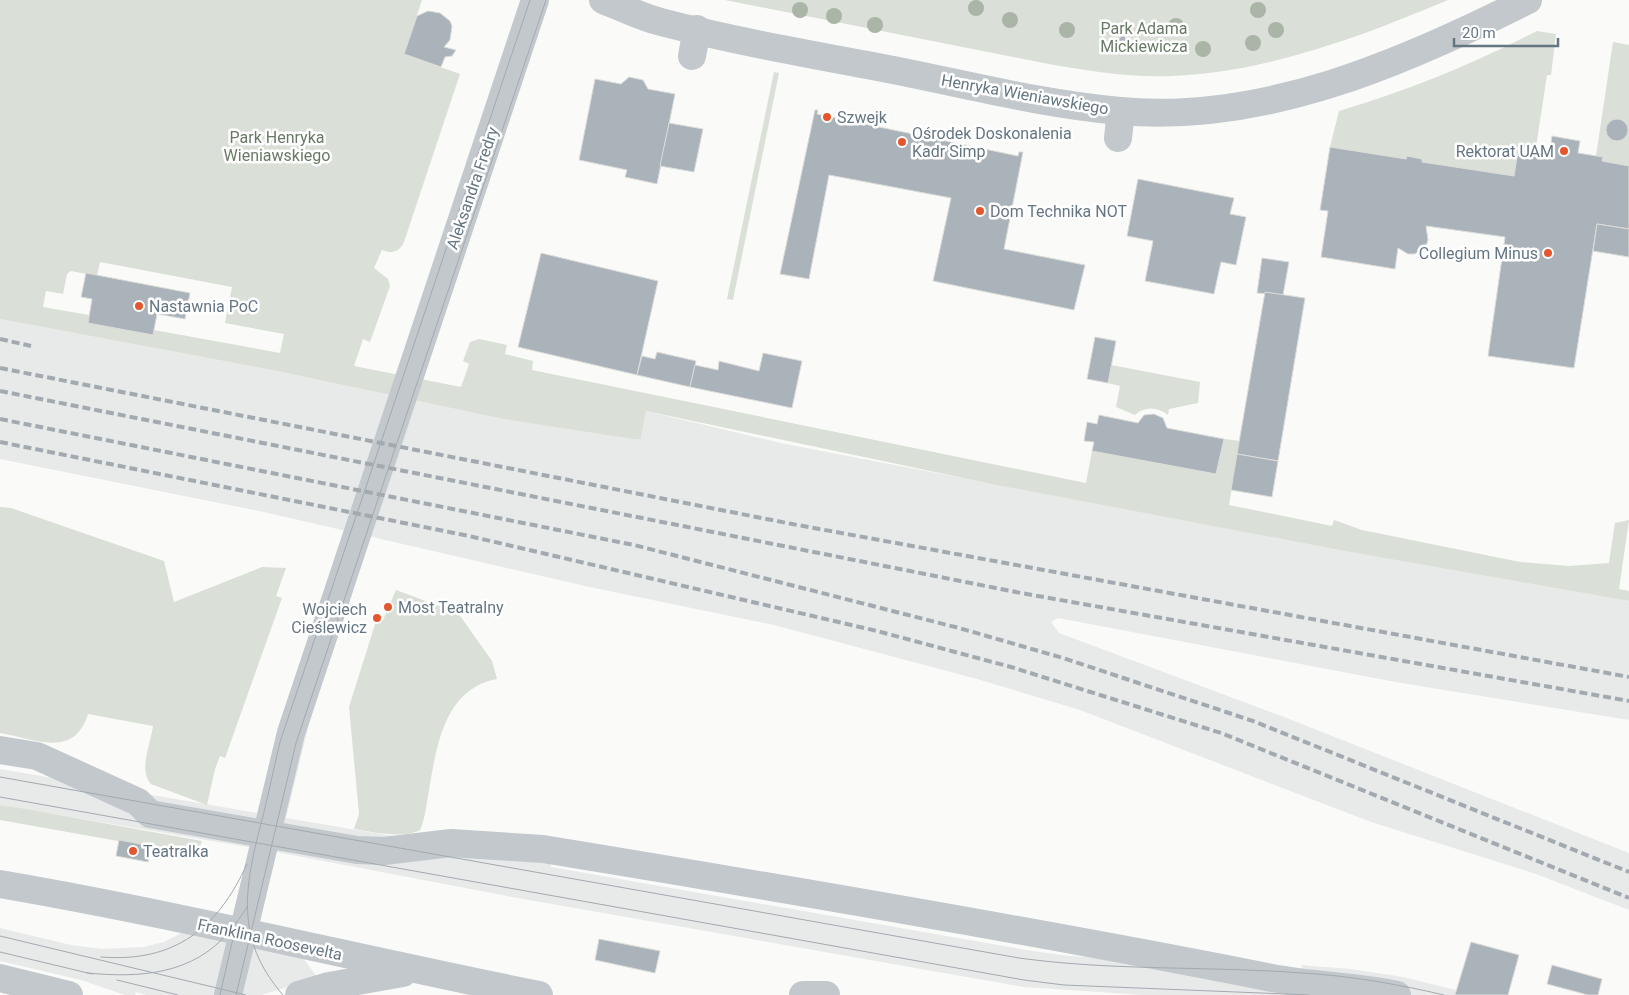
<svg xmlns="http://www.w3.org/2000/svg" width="1629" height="995" font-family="Roboto,sans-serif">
<rect width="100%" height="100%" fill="#fafaf8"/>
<g fill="#e8e9e9">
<path d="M0 319 277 371 503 419 641 439 646 411 785 444 1350 552 1629 601V720L1401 683 1058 618 1051 622 1059 633 1279 715 1629 853V910L1536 874 1371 822 1080 710 977 679 774 625 585 586 264 512 0 459Z"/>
<path d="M329 579 355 585 309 724 286 818 551 863V867L1026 950 1069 956 1167 962 1302 969V965L1312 966 1351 969 1403 977 1476 995H1143L1024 987 512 897 271 851 0 805V769L257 813 278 727Z"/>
<path d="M0 928 71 945 102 949 143 947 164 942 181 933 209 937 302 957 318 978 261 995H146L136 992 135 995H125L81 980 0 961Z"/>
</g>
<g fill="#dadfd7" fill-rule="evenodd">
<path d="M0 0H422L404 54 460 74 404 242C399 252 393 254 382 250L374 268 388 279 390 286 370 342 363 339 354 366 461 387 469 364 463 361 470 342 479 339 507 345 505 354 533 361 532 370 1086 483 1092 451 1216 474 1224 439 1240 441 1229 505 1332 526 1334 520 1362 530 1520 562 1569 566 1609 563 1615 523 1629 520 1619 589 1629 591V601L1350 552 992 484 646 411 641 439H634L503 419 277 371 0 319ZM100 262 232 287 225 323 284 334 280 353 154 330 153 335 88 323 89 315 43 307 46 291 63 294 67 274 71 271 97 276Z"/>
<path d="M725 0H1448C1360 37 1268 72 1171 76 1132 78 1092 71 1054 65Z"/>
<path d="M1537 31 1556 34 1551 75H1547L1536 147 1519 144 1514 176 1422 162V159L1407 156 1406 159 1330 147 1339 111C1408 91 1473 64 1537 31Z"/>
<path d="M1613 42 1629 45V166L1602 161V157L1596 156Z"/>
<path d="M774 72 779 73 733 300 727 299Z"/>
<path d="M1111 365 1200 382 1198 403 1169 409 1168 415C1158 407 1145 406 1135 415L1116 407 1120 386 1108 383Z"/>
<path d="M0 507 11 508 164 561 174 602 262 567 286 568 276 596 282 598 225 758 220 756 215 769 207 805 151 784C138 770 151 743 153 726L88 714C74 759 36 739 0 733Z"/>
<path d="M396 590 458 613 492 661 497 679C442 689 436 751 428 796 426 807 425 819 420 830 404 839 371 832 354 829L359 814 349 707 377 618 383 620Z"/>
<path d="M0 805 26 809 202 841 197 855 0 820Z"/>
</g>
<g fill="#aab3b9" stroke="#dcdcda">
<path d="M428 11 440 13 450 21 452 26 450 40 444 47 456 50 452 56 445 57 441 67 404 54 417 16Z"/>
<path d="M1122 35 1130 41 1120 54 1112 48Z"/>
<path d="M629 77 643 80 648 89 675 94 657 184 625 177 627 170 579 160 595 79 621 84Z"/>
<path d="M815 110H818L817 114 1018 156 1019 152H1023L1004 249 1085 265 1074 310 933 281 951 198 829 175 809 279 780 274Z"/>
<circle cx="1617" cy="130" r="11"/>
<path d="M669 123 703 129 694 172 660 166Z"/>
<path d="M1552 136 1580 141 1578 153 1603 157 1602 161 1629 166V229L1597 224 1574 368 1488 356 1505 237 1426 226 1428 240 1426 246 1415 254H1408L1398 248 1395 269 1321 257 1328 211 1320 210 1330 147 1406 159 1407 156 1422 159V162L1514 176 1519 144 1550 149Z"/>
<path d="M1138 179 1234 198 1230 214 1246 217 1236 265 1221 262 1214 294 1145 281 1153 241 1127 236Z"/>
<path d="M1597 224 1629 229V257L1593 251Z"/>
<path d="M541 253 658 281 637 375 518 347Z"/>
<path d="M1262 258 1289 262 1283 295 1257 293Z"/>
<path d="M86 273 190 293 185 319 157 314 153 335 88 323 92 299 81 297Z"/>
<path d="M1265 292 1305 298 1278 461 1237 454Z"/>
<path d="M1095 337 1116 341 1108 383 1087 379Z"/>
<path d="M657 352 696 361 690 387 637 375 642 356 655 359Z"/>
<path d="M763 353 802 361 792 408 690 387 695 365 718 370 719 361 759 371Z"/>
<path d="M1154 414 1163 418 1167 428 1224 439 1216 474 1092 451 1094 442 1084 441 1087 422 1097 424 1099 415 1138 423 1144 415Z"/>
<path d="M1237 454 1278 461 1272 497 1231 490Z"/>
<path d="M119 840 151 846 148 862 116 856Z"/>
<path d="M599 939 660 951 655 973 595 960Z"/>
<path d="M1471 942 1519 955 1508 995H1455Z"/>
<path d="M1552 965 1602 979 1598 995H1588L1547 984Z"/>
</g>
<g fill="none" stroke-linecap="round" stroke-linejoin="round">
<g stroke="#c3c8cc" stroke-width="28">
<path d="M603 0C622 7 641 17 661 22 734 41 809 54 883 68 961 83 1040 104 1120 111 1263 124 1403 63 1528 0"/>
<path d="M692 56 697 29"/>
<path d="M1118 138 1121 111"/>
<path d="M0 750 37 756 138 802 150 814 357 850 384 851 451 843 543 849C787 889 1030 930 1272 978 1313 986 1356 986 1397 995"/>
<path d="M0 884C181 915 359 959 539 995"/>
<path d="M0 978 69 995"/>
<path d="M228 995 291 733 535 0"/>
<path d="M299 995 329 986 403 973"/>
<path d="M803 995H826"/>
</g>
<g stroke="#a2aab0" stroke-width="1">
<path d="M0 777 1019 958C1113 971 1208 966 1303 973 1351 976 1397 984 1444 995"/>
<path d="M0 797 1024 980 1064 985 1310 995"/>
<path d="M0 936 246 995"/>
<path d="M0 952 92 974"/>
<path d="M101 957C175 963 218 928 247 864"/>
<path d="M87 973C140 978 192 975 229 932 235 924 242 916 247 907"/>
<path d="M117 980 178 995"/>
<path d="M220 995 236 925"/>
<path d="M236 995 296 743 546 0"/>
<path d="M283 995C233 938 245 884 263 816 269 792 274 767 280 742L530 0"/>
</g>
<g stroke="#a2aab0" stroke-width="4" stroke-dasharray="8 4" stroke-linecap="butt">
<path d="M0 339 31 346"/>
<path d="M0 368 792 524 1629 677"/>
<path d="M0 391 1021 593 1629 701"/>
<path d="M0 419 634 545 959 628 1063 658 1253 721 1629 872"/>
<path d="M0 442 469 536 877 631 1011 667 1221 733 1629 898"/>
</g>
</g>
<g fill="#aab4a7">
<circle cx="976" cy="8" r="8"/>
<circle cx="800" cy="10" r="8"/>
<circle cx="1258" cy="10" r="8"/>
<circle cx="834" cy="16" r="8"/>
<circle cx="1010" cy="20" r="8"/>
<circle cx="875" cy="25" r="8"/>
<circle cx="1176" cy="26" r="8"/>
<circle cx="1067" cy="30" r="8"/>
<circle cx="1276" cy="30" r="8"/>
<circle cx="1253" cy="43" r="8"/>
<circle cx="1203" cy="49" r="8"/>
</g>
<g fill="#e4572e" stroke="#fff" stroke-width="2">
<circle cx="827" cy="117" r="5"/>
<circle cx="902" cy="142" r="5"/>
<circle cx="1564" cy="151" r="5"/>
<circle cx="980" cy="211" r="5"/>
<circle cx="1548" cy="253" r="5"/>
<circle cx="139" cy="306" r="5"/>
<circle cx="388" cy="607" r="5"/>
<circle cx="377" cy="618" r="5"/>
<circle cx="133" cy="851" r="5"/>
</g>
<g text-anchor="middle" stroke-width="5" stroke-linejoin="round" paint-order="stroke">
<g font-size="16" fill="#687a64" stroke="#fff">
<text x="1144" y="34">Park Adama<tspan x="1144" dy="18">Mickiewicza</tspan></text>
<text x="277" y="143">Park Henryka<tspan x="277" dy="18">Wieniawskiego</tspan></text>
</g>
<g font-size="16" fill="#657683" stroke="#fff">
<text transform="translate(1025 94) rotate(10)" y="6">Henryka Wieniawskiego</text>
<text transform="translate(472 188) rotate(-71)" y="6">Aleksandra Fredry</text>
<text transform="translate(270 939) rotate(12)" y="6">Franklina Roosevelta</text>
</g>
<g font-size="16" fill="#657683" stroke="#fff" text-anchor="start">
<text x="837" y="123">Szwejk</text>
<text x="912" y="139">Ośrodek Doskonalenia<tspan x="912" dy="18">Kadr Simp</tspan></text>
<text x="1554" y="157" text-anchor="end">Rektorat UAM</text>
<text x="990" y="217">Dom Technika NOT</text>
<text x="1538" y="259" text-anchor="end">Collegium Minus</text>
<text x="149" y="312">Nastawnia PoC</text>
<text x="398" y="613">Most Teatralny</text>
<text x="367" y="615" text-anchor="end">Wojciech<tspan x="367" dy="18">Cieślewicz</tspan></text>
<text x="143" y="857">Teatralka</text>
</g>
</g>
<path d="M1454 38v8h104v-8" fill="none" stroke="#657683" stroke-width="2.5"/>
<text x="1462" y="38" font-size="15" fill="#657683" stroke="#ffffff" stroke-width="4" paint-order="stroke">20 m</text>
</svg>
